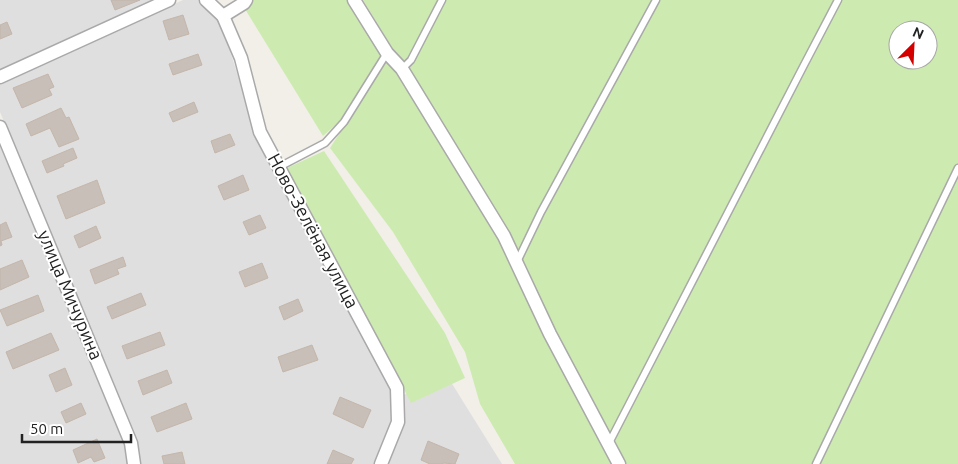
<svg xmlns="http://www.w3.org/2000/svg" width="958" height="464" font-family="Ubuntu,sans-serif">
<rect width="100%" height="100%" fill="#f2efe9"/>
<g fill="#e0dfdf">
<path d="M0 0H160L0 72Z"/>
<path d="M183 0H198L213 12 226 38 257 137 391 389 392 423 376 464H140L138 440 0 112V82Z"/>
<path d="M0 143 125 446 128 464H0Z"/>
<path d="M449 379 502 464H386L403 395Z"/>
</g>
<g fill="#cdebb0" fill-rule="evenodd">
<path d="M253 0H351L384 51 339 122 323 136 245 9Z"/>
<path d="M363 0H958V464H622L610 443 521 259ZM898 30H928V60H898Z"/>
<path d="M389 57 500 240 615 464H515L480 404 465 352 393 232 330 148Z"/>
<path d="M324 151 445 333 465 378 411 403 287 168Z"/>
</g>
<g fill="#c7bfb8" stroke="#c4b6ab">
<path d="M111 0H140L115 10Z"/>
<path d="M183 15 189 34 169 40 163 21Z"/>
<path d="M7 22 12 34 0 39V25Z"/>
<path d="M198 54 202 65 173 75 169 64Z"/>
<path d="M48 74 54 87 49 89 52 95 22 108 13 88Z"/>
<path d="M194 102 198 112 173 122 169 113Z"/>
<path d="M61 108 66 118 69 117 79 139 59 147 50 128 31 136 26 124Z"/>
<path d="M230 134 235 145 215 153 211 141Z"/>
<path d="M73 148 77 158 63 164 64 166 47 173 42 161Z"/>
<path d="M243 175 249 190 224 200 218 186Z"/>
<path d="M97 180 105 203 66 219 57 196Z"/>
<path d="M260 215 266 228 249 235 243 222Z"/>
<path d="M6 222 12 237 1 241 2 245 0 246V225Z"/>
<path d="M96 226 101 238 79 248 74 236Z"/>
<path d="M123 257 126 266 117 269 119 274 95 284 90 270Z"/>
<path d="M22 260 29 277 0 290V269Z"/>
<path d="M262 263 268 278 245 287 239 272Z"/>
<path d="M141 293 146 305 112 319 107 307Z"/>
<path d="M38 295 44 311 7 326 0 310Z"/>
<path d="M298 299 303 311 284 320 279 307Z"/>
<path d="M160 332 165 345 127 359 122 346Z"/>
<path d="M51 333 59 350 13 369 6 352Z"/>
<path d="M312 345 318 360 283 372 278 357Z"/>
<path d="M65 368 72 385 56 392 49 375Z"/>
<path d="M167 370 172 383 143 395 138 381Z"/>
<path d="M340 397 371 410 363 428 333 414Z"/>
<path d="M81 403 86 414 66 423 61 412Z"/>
<path d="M186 403 192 419 157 432 151 417Z"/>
<path d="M97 439 105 458 94 462 91 457 78 463 73 450Z"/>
<path d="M428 441 459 454 455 464 443 463V464H430L421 460Z"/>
<path d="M333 450 354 459 351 464H327Z"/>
<path d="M182 452 185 464H164L162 456Z"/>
</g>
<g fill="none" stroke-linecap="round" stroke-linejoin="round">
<g stroke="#a9a9a9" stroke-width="9">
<g id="service">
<path d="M402 69 411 60 442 0"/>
<path d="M279 167 325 143 344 122 387 53"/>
<path d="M517 262 541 212 656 0"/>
<path d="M609 443 804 65 838 0"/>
<path d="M816 464 958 168"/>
</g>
</g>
<g stroke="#a9a9a9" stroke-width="15">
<g id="minor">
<path d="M206 0 223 16 241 58 260 132 397 388 398 422 381 464"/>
<path d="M354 0 387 53 402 69 504 236 550 334 619 464"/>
<path d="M223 16 244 3 246 0"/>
<path d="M0 77 169 0"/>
<path d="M0 127 131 443 134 464"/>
</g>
</g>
<use href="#service" stroke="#fff" stroke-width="6"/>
<use href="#minor" stroke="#fff" stroke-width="12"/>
</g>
<g text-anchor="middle" stroke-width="4" stroke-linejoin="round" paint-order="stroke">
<g font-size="18" fill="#222" stroke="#fff">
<text transform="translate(313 231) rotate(62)" y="6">Ново-Зелёная улица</text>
<text transform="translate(70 295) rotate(67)" y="6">улица Мичурина</text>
</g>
</g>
<g transform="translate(913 45) rotate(24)"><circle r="24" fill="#ffffff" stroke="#a7a7a7"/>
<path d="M0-4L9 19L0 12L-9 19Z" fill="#d40000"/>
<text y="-8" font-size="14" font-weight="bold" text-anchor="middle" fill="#222222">N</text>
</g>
<path d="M22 434v8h109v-8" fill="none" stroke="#222222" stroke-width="2.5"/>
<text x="30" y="434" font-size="15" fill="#222222" stroke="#ffffff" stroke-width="4" paint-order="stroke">50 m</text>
</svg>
